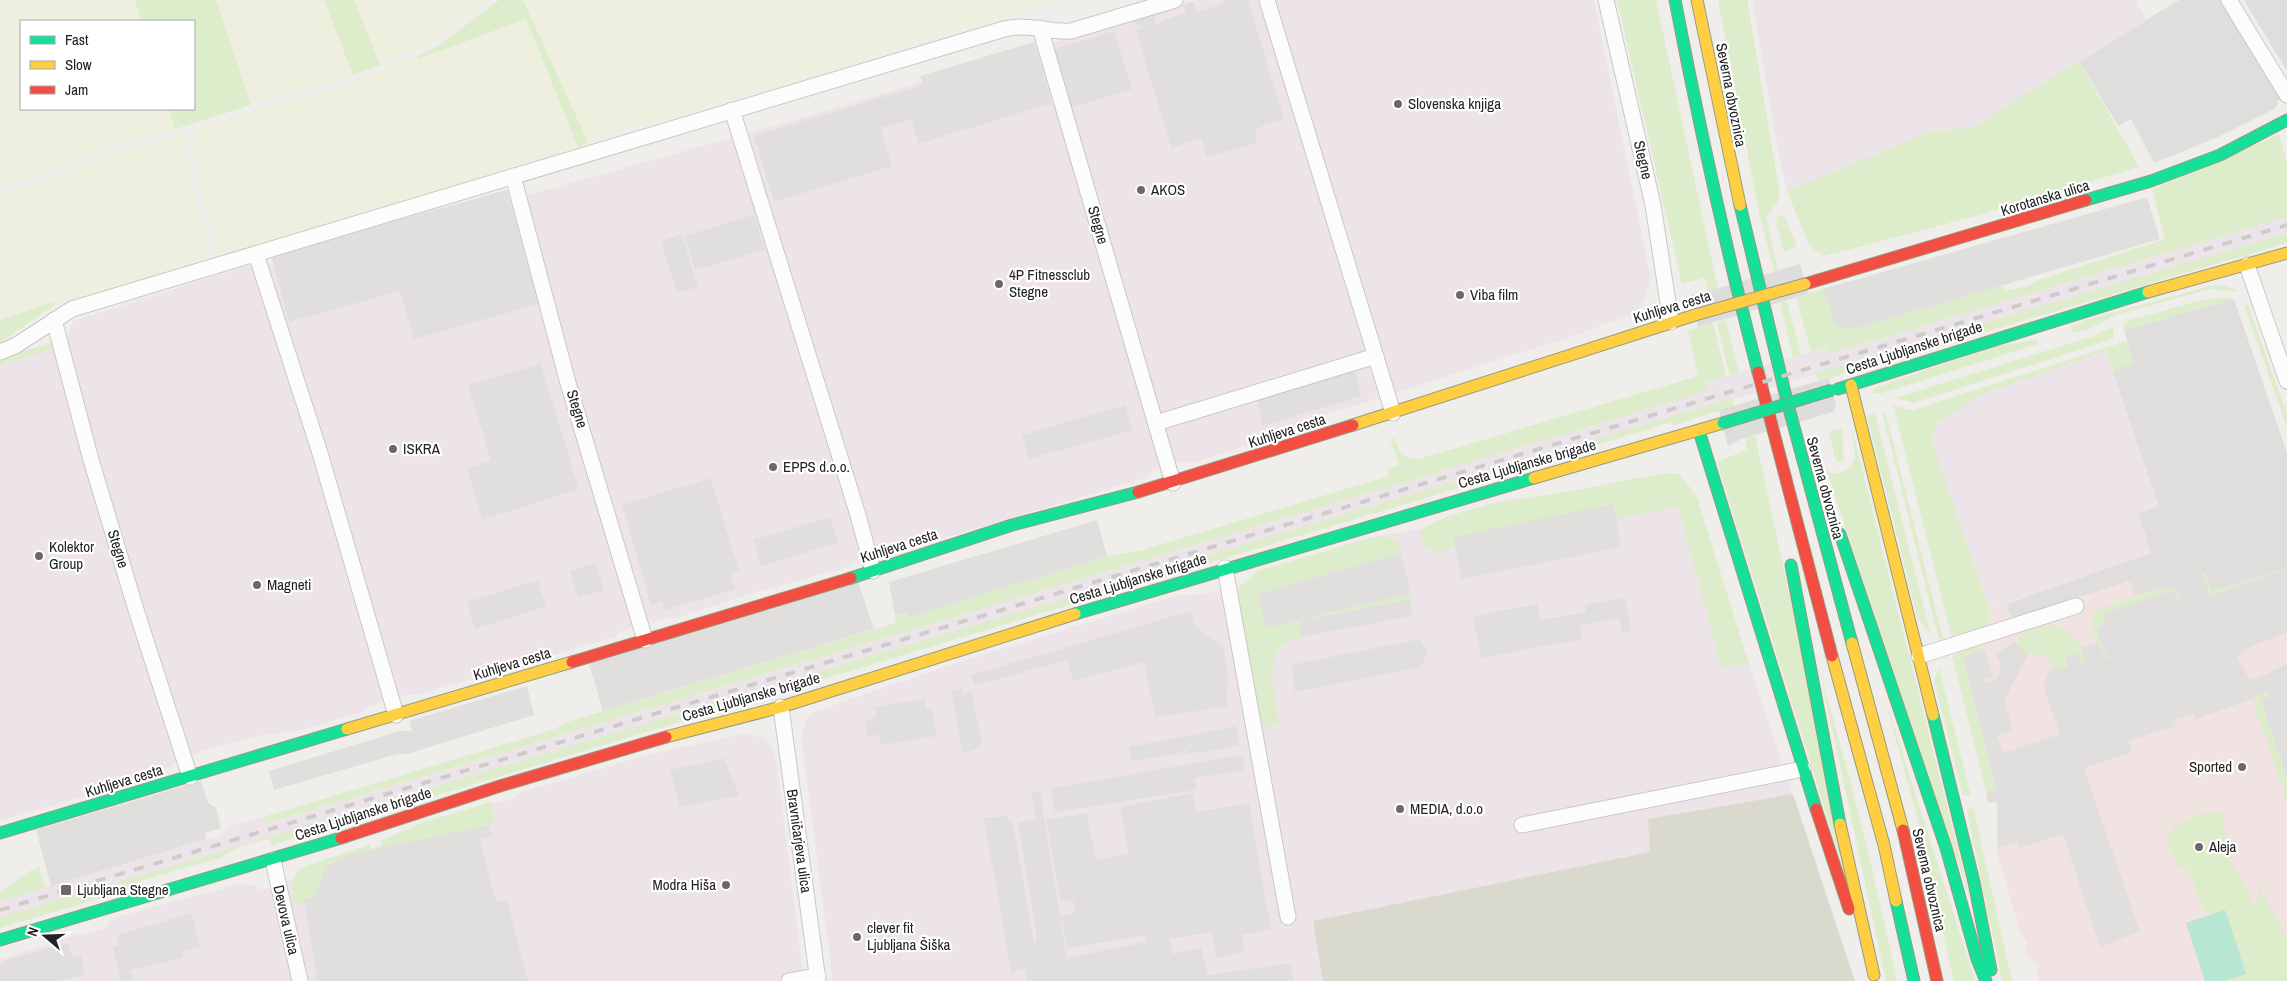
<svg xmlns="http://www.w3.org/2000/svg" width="2287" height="981" font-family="'Archivo Narrow',sans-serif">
<rect width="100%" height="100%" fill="#f0eeeb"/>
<g fill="#dfdedc">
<path d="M2179 0H2223L2283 98 2278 100 2277 106 2272 110 2218 137 2154 163 2131 119 2118 126 2079 60Z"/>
<path d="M2244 0H2287V71Z"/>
<path d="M2234 299 2287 453V568L2212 591 2205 573 2202 574 2197 558 2012 620 2006 604 2151 553 2138 513 2158 505 2113 372 2134 362 2124 330Z"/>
</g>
<path fill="#f1e3e1" d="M2197 558 2210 596 2287 568V981H2039L2036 964 2025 955 2027 943 2020 930 1997 855V802L1988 803 1986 792 1996 790 1964 662 1983 650 1977 646 1956 654 1952 638 1991 619 1990 609 2006 604 2013 620Z"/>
<g fill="#ede4e9">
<path d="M1196 0H1594L1651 279 1645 300 1639 309 1632 315 1564 339 1310 420 1291 431 1193 463 1183 462 1153 470 1146 478 900 551 890 550 852 562 845 568 753 593 677 618H666L622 631 615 637 417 695H406L370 706 362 712 299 731 257 736 200 752 173 764 162 773 0 821V360L41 345 66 339 73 321 243 267 283 263 314 255 788 122Z"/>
<path d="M1752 0H2138L2136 2 2147 20 1974 127 1929 132 1787 191 1778 152Z"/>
<path d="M2287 217V233L2216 255 0 917V901L222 835 226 827 263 817 266 824 1707 391 1705 383 1827 347 1829 354Z"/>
<path d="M2106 351 2158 506 2138 514 2151 553 1990 609 1932 442 1937 424 1982 394Z"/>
<path d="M1669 473 1721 667 1749 664 1855 981H833L801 737 808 716 816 711 956 663 1178 595H1196L1239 587 1258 571 1373 537 1421 529 1448 516 1476 508 1502 500 1563 493Z"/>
<path d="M747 733 764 738 772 746 776 758 804 981H0V960L79 934 83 935 106 928 109 921 116 917 239 884 253 885 262 890 293 879 300 869 306 866 369 845 371 849 382 845 381 841 424 822 491 802V804L511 799 519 793 646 755Z"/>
</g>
<path fill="#d9d9cd" d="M1793 794 1855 981H1323L1313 921 1650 852 1648 819Z"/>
<g fill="#efefdf">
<path d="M0 0H135L142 21H21V109H169L175 129 149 134 0 188Z"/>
<path d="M216 0H324L353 75 251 105Z"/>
<path d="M354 0H489L429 44 380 65Z"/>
<path d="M523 0H1061L641 127 637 124 588 142Z"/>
<path d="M526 19 577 148 283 237 220 255 218 253 192 150 191 142 198 131 210 124 348 83 417 56 418 59Z"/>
<path d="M182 133 185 135 186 153 208 240 210 251 207 259 69 301 67 298 55 304 53 302 0 320V195L105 156Z"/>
</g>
<g fill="#ddeccb">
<path d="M135 0H216L251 105 175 129 169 109H194V21H142Z"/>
<path d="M324 0H354L380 65 353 75Z"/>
<path d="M499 0H523L588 142 578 148 526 19 418 59 417 56 438 46Z"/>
<path d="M1617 0H1656L1718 289 1709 292 1705 278 1682 284Z"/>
<path d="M1718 0H1747L1780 194 1777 203 1766 217 1778 270 1774 271 1759 213Z"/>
<path d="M2079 60 2139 167 1980 215 1824 256 1809 246 1787 191 1929 132 1974 127Z"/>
<path d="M2279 134 2287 164V217L1829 354 1826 347 1811 352 1796 298 1823 289 1833 320 1841 328H1857L2000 286 2007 290 2026 287 2035 281 2165 239 2152 190Z"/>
<path d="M1780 215 1785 217 1797 247 1784 251 1776 224 1777 217Z"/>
<path d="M2287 233V243L1818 381 1816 373 1833 368Z"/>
<path d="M2223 285 2240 292 2210 289 2116 315 2091 328 2073 333 2071 327 2085 320 2211 286Z"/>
<path d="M2230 298 2234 299 2124 330 2123 325 2129 320 2206 299Z"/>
<path d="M1787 301 1801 354 1793 357 1780 303Z"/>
<path d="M53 302 55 304 0 343V320Z"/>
<path d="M2248 305 2287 414V428L2245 307Z"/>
<path d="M1726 320 1739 373 1730 376 1717 323Z"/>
<path d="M1713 323 1726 377 1705 383 1708 391 265 824 263 817 555 729 564 723 896 623 895 615 906 613 910 617 1107 556 1139 551 1389 476 1388 469 1399 465 1390 439 1394 438C1399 451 1403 459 1419 459L1698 376 1688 331Z"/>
<path d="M2114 326 2113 339 1913 403 1895 398 2094 336Z"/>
<path d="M2036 340 2038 344 1879 394 1872 393 1877 387 1997 346Z"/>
<path d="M2127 341 2134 362 2113 372 2106 351 1983 394 1937 424 1932 442 1991 613C1990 633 1968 633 1952 638L1893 406 1913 410Z"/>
<path d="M49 344H52V349L0 365V359Z"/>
<path d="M1733 398V406L1672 426 1671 422 1593 446 1594 450 1523 472 1522 469 291 839 272 845 269 838 239 847 220 858 140 881 141 886 0 928V917Z"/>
<path d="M1882 412 1886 414 1943 639H1939Z"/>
<path d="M1875 414 1931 635 1918 619 1867 416Z"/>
<path d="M1842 429 1844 460 1838 462 1835 459 1829 431Z"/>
<path d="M1852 430 1972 905 1825 466 1831 473 1837 474 1851 467 1855 458Z"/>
<path d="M1746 436H1755L1791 602 1846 877 1717 462 1746 450Z"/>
<path d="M1669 473 1680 474 1697 497 1749 664 1721 667 1678 507 1616 519 1613 505 1453 537 1455 547 1435 553 1423 545 1421 529C1469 504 1512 501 1564 492 1599 487 1634 477 1669 473Z"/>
<path d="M1373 537 1393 538 1400 544 1401 553 1258 594 1267 628 1411 593V599L1299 621 1301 637C1258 642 1275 698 1280 725L1262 728 1238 597 1240 586 1258 571Z"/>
<path d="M2287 568 2209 596 2202 574 2205 573 2212 591Z"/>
<path d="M2165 587 2177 592 2179 599 2177 600 2173 590 2096 628 2110 659H2106C2098 646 2086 624 2096 610Z"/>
<path d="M2048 624C2066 626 2085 644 2084 662L2080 661 2060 668V671L2051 669 2053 664 2045 659 2043 655 2039 656 2029 651 2027 656C2021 649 2016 642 2019 634Z"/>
<path d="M1977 646 1984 649 1966 656 1964 662 1996 790 1986 792 1952 656Z"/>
<path d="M1939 667 1971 796 1963 795 1934 681Z"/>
<path d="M1819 668C1849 771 1875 876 1897 981H1886Z"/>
<path d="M2266 691 2270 697 2261 700 2287 778V802L2252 699Z"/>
<path d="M1883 692 1975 981H1954L1917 817Z"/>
<path d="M491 802 495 822 493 824 348 855 326 867 314 898 305 899 304 904 294 903C291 887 290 875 306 866L369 845 371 849 382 845 381 841 424 822Z"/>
<path d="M1973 806 2012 981H2002L1967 810Z"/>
<path d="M2215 810 2222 814 2232 863 2256 907 2259 888 2287 937V981H2225L2246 974 2225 911 2207 916 2187 867 2179 868C2176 860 2170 851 2168 843 2165 820 2200 815 2215 810Z"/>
<path d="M39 867 45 888 0 901V893L28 872Z"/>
</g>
<path fill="#b7e6d2" d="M2225 910 2246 974 2225 981H2205L2186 923Z"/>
<g fill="#e0dfde">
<path d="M1225 0H1248L1284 119 1255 129 1257 143 1207 157 1201 138 1171 148 1136 30 1142 27 1131 21 1161 12 1155 18V24L1186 12 1183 5 1195 1V9L1199 11 1223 4Z"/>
<path d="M1114 31 1132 89 1069 108 1051 50Z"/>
<path d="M1034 42 1052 103 919 144 911 119 881 128 892 166 774 202 754 136 923 85 920 76Z"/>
<path d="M507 190 539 304 414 339 400 291 289 322 271 255Z"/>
<path d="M2147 197 2160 239 1857 328H1841L1833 320 1823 289Z"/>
<path d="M754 215 765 250 695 270 685 236Z"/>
<path d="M682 234 698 287 677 293 661 241Z"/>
<path d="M541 364 579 489 482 520 467 468 491 461 468 385Z"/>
<path d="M1354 367 1361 396 1263 426 1257 399Z"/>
<path d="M1125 405 1133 430 1029 459 1022 435Z"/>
<path d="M710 478 740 572 731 575 735 589 665 610 662 601 651 605 622 505Z"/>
<path d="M1613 504 1621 547 1461 579 1453 537Z"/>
<path d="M830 517 838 543 761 566 753 540Z"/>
<path d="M1097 520 1107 556 910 617 906 613 895 615 889 582Z"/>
<path d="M1401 553 1411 593 1266 628 1258 594Z"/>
<path d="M2197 558 2210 596 2287 568V633L2256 644 2243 651 2237 658 2249 678 2254 680 2287 664V778L2261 700 2270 697 2267 691 2252 699 2196 719 2194 714 2175 720 2176 726 2129 741 2132 752 2084 768 2140 932 2100 947 2063 834 2019 848 2017 842 1998 848 1997 802 1988 803 1986 792 1996 790 1964 662 1966 656 1984 649 1993 677 1983 680 1989 682 1996 679 2000 672V662L1996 654 2015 641 2027 656 2004 701 2013 730 1997 735 2003 753 2060 734 2043 685 2051 669 2059 671V669L2068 666 2066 656 2077 652 2080 661 2084 663 2085 660 2080 647 2097 642 2106 659H2110L2103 649 2096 628 2106 624 2102 614 2174 590 2177 600 2180 598 2175 590 2165 587 2134 596 2129 580Z"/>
<path d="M596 563 604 590 578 598 570 571Z"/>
<path d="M857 578 874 629 603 711 588 661Z"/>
<path d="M538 580 546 606 475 629 467 602Z"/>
<path d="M1625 598 1631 631 1622 632 1619 618 1580 625 1582 639 1481 658 1473 616 1537 604 1541 620 1586 612 1585 605Z"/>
<path d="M1411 599 1412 616 1301 637 1299 621Z"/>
<path d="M1191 611 1196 628 1223 645 1229 682 1226 695 1228 706 1155 718 1144 662 1073 681 1067 660 974 686 971 675Z"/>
<path d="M1420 639 1428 651 1421 667 1295 692 1291 665Z"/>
<path d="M527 686 534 715 407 754H397L274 790 269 771 400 731H412L409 721Z"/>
<path d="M962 688 964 696 971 689 982 744 973 751 962 753 951 690Z"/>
<path d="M925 699 926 709 931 708 937 736 881 745 879 735 868 736 865 720 876 718 875 707Z"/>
<path d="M1236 726 1239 746 1181 755 1196 741 1180 753 1131 761 1129 747Z"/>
<path d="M1243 755 1245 770 1195 778 1196 790 1055 812 1051 788Z"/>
<path d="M724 758 739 796 680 807 670 770Z"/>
<path d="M201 781 208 803 216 808 221 828 205 833 207 839 51 886 36 830Z"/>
<path d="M1040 792 1067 958 1146 942 1145 935 1067 948 1061 916 1075 913 1073 900 1061 902 1046 819 1087 813 1096 860 1129 854 1120 807 1192 793 1196 812 1249 803 1271 929 1242 935 1245 952 1217 958 1212 932 1170 939 1173 954 1201 948 1208 975 1291 963 1294 981H1024L1027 980 1025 969 1011 972 984 818 1006 816 1013 823 1034 943 1037 937 1018 823 1035 819 1032 793Z"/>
<path d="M489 825 492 837 480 840 496 902 507 900 528 981H317L304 899 314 898 326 867 348 855Z"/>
<path d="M191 913 201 947 182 952 183 958 131 970 133 981H121L113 947 119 945 117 935Z"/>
<path d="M68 943 72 955 81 956 85 975 58 981H0V966L3 965V961Z"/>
</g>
<g fill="#dedddd">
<path d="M1800 264 1808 294 1698 327 1690 297 1692 294 1695 295Z"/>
<path d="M1829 378 1836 406 1833 412 1741 439 1728 446 1719 410Z"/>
</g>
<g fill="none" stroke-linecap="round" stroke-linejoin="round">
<g stroke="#c9c8c7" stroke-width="17">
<g id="street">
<path d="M1267 0 1393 413"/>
<path d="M1606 0 1653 205 1671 322"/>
<path d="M2229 0 2287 95"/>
<path d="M1040 28 1173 483"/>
<path d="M732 110 858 515 873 571"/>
<path d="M513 176 568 383 645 640"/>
<path d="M256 254 320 453 396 715"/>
<path d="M2247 265 2287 381"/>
<path d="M54 320 91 460 137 613 190 777"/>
<path d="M0 352 15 346 72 309 1004 29C1030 23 1047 33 1071 31L1175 0"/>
<path d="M1156 423 1376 356"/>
<path d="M1225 568 1288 917"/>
<path d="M1919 656 2076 606"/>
<path d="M781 707 818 981"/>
<path d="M1522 825 1803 769"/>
<path d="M273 860 300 981"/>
<path d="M789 981 818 976"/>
</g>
</g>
<g stroke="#999a82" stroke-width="13">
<g id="fast">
<path d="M1675 0C1699 125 1726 249 1758 372"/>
<path d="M2086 200 2151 181 2220 155 2287 120"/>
<path d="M1740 205 1787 401 1852 643"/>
<path d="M1838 389 2148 292"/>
<path d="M1699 431 1816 809"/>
<path d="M1840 534 1946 848 1977 959 1986 981"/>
<path d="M1791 565 1840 824"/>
<path d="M851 578 1012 525 1138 492"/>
<path d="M1075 614 1534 478"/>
<path d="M1933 715 1974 882 1991 970"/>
<path d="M0 833 347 729"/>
<path d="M1896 901 1914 981"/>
<path d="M0 940 341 838"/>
</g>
</g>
<g stroke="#999a82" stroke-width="13">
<g id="slow">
<path d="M1697 0 1740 205"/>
<path d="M2148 292 2287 253"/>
<path d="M1851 385 1933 715"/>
<path d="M1353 425 1695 315"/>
<path d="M1534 478 1723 423"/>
<path d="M1852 643 1903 830"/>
<path d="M1832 656 1884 845 1896 901"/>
<path d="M347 729 572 662"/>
<path d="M666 737 781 707 1075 614"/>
<path d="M1840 824 1874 975"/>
</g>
</g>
<g stroke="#999a82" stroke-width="13">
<g id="jam">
<path d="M1805 284 2086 200"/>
<path d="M1758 372 1832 656"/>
<path d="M1138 492 1353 425"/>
<path d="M572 662 851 578"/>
<path d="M1816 809 1849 909"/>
<path d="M1903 830 1937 981"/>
<path d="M341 838 500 786 666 737"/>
</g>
</g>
<use href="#street" stroke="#fdfcfc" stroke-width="15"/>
<use href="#fast" stroke="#16e098" stroke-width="11"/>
<use href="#slow" stroke="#ffcf43" stroke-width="11"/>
<use href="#jam" stroke="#f24e42" stroke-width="11"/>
<path stroke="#ccc" stroke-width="4" stroke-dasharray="10 10" stroke-linecap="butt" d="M0 910 2287 225"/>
<g stroke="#999a82" stroke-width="13" stroke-linecap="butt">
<path id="fast-bridge" d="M1723 423 1832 390"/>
</g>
<g stroke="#999a82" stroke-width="13" stroke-linecap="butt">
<path id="slow-bridge" d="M1695 315 1805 284"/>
</g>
<use href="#fast-bridge" stroke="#16e098" stroke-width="11"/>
<use href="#slow-bridge" stroke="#ffcf43" stroke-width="11"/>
</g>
<g fill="#6a6968" stroke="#fff" stroke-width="2">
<circle cx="1398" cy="104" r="5"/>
<circle cx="1141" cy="190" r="5"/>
<circle cx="999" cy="284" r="5"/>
<circle cx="1460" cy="295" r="5"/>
<circle cx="393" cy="449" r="5"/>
<circle cx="773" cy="467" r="5"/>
<circle cx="39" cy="556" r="5"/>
<circle cx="257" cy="585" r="5"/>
<circle cx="2242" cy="767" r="5"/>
<circle cx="1400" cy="809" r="5"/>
<circle cx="2199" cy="847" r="5"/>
<circle cx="726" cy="885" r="5"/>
<rect x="60" y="884" width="12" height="12" rx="2.5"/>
<circle cx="857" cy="937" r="5"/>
</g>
<g text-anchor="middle" stroke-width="4.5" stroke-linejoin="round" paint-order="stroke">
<g font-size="15" fill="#222" stroke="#fff">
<text transform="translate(1731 95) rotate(79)" y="5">Severna obvoznica</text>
<text transform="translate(1643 160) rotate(77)" y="5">Stegne</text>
<text transform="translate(2045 198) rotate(-17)" y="5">Korotanska ulica</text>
<text transform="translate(1098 225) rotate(74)" y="5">Stegne</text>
<text transform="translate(1672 307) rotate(-17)" y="5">Kuhljeva cesta</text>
<text transform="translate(1914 348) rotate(-18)" y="5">Cesta Ljubljanske brigade</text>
<text transform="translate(577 409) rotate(73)" y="5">Stegne</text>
<text transform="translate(1287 431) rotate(-18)" y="5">Kuhljeva cesta</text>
<text transform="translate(1527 464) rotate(-16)" y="5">Cesta Ljubljanske brigade</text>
<text transform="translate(1825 488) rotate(75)" y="5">Severna obvoznica</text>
<text transform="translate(899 546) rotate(-18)" y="5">Kuhljeva cesta</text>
<text transform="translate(118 549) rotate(73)" y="5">Stegne</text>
<text transform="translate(1138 579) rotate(-17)" y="5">Cesta Ljubljanske brigade</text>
<text transform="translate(512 664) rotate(-17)" y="5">Kuhljeva cesta</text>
<text transform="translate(751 697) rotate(-16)" y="5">Cesta Ljubljanske brigade</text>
<text transform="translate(124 781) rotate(-17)" y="5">Kuhljeva cesta</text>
<text transform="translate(363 814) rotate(-18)" y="5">Cesta Ljubljanske brigade</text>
<text transform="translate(799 841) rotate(82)" y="5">Bravničarjeva ulica</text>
<text transform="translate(1929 880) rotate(77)" y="5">Severna obvoznica</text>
<text transform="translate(286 920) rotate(77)" y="5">Devova ulica</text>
</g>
<g font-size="15" fill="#222" stroke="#fff" text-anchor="start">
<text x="1408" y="109">Slovenska knjiga</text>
<text x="1151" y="195">AKOS</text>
<text x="1009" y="280">4P Fitnessclub<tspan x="1009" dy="17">Stegne</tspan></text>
<text x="1470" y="300">Viba film</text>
<text x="403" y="454">ISKRA</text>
<text x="783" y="472">EPPS d.o.o.</text>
<text x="49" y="552">Kolektor<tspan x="49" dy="17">Group</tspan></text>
<text x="267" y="590">Magneti</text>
<text x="2232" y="772" text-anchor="end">Sported</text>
<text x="1410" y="814">MEDIA, d.o.o</text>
<text x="2209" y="852">Aleja</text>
<text x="716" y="890" text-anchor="end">Modra Hiša</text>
<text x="77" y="895">Ljubljana Stegne</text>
<text x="867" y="933">clever fit<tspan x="867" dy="17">Ljubljana Šiška</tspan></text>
</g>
</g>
<rect x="20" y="20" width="175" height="90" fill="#ffffff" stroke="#a7a7a7"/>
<rect x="30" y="36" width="25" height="8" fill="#16e098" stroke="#a7a7a7"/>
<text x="65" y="45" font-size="15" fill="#222222">Fast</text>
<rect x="30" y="61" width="25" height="8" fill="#ffcf43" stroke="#a7a7a7"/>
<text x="65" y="70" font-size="15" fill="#222222">Slow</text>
<rect x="30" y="86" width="25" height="8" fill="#f24e42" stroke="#a7a7a7"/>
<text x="65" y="95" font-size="15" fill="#222222">Jam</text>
<g transform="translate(45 936) rotate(289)" stroke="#ffffff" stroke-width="4" paint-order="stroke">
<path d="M0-4L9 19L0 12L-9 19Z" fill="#222222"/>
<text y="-8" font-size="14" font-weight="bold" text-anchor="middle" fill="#222222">N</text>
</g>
</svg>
